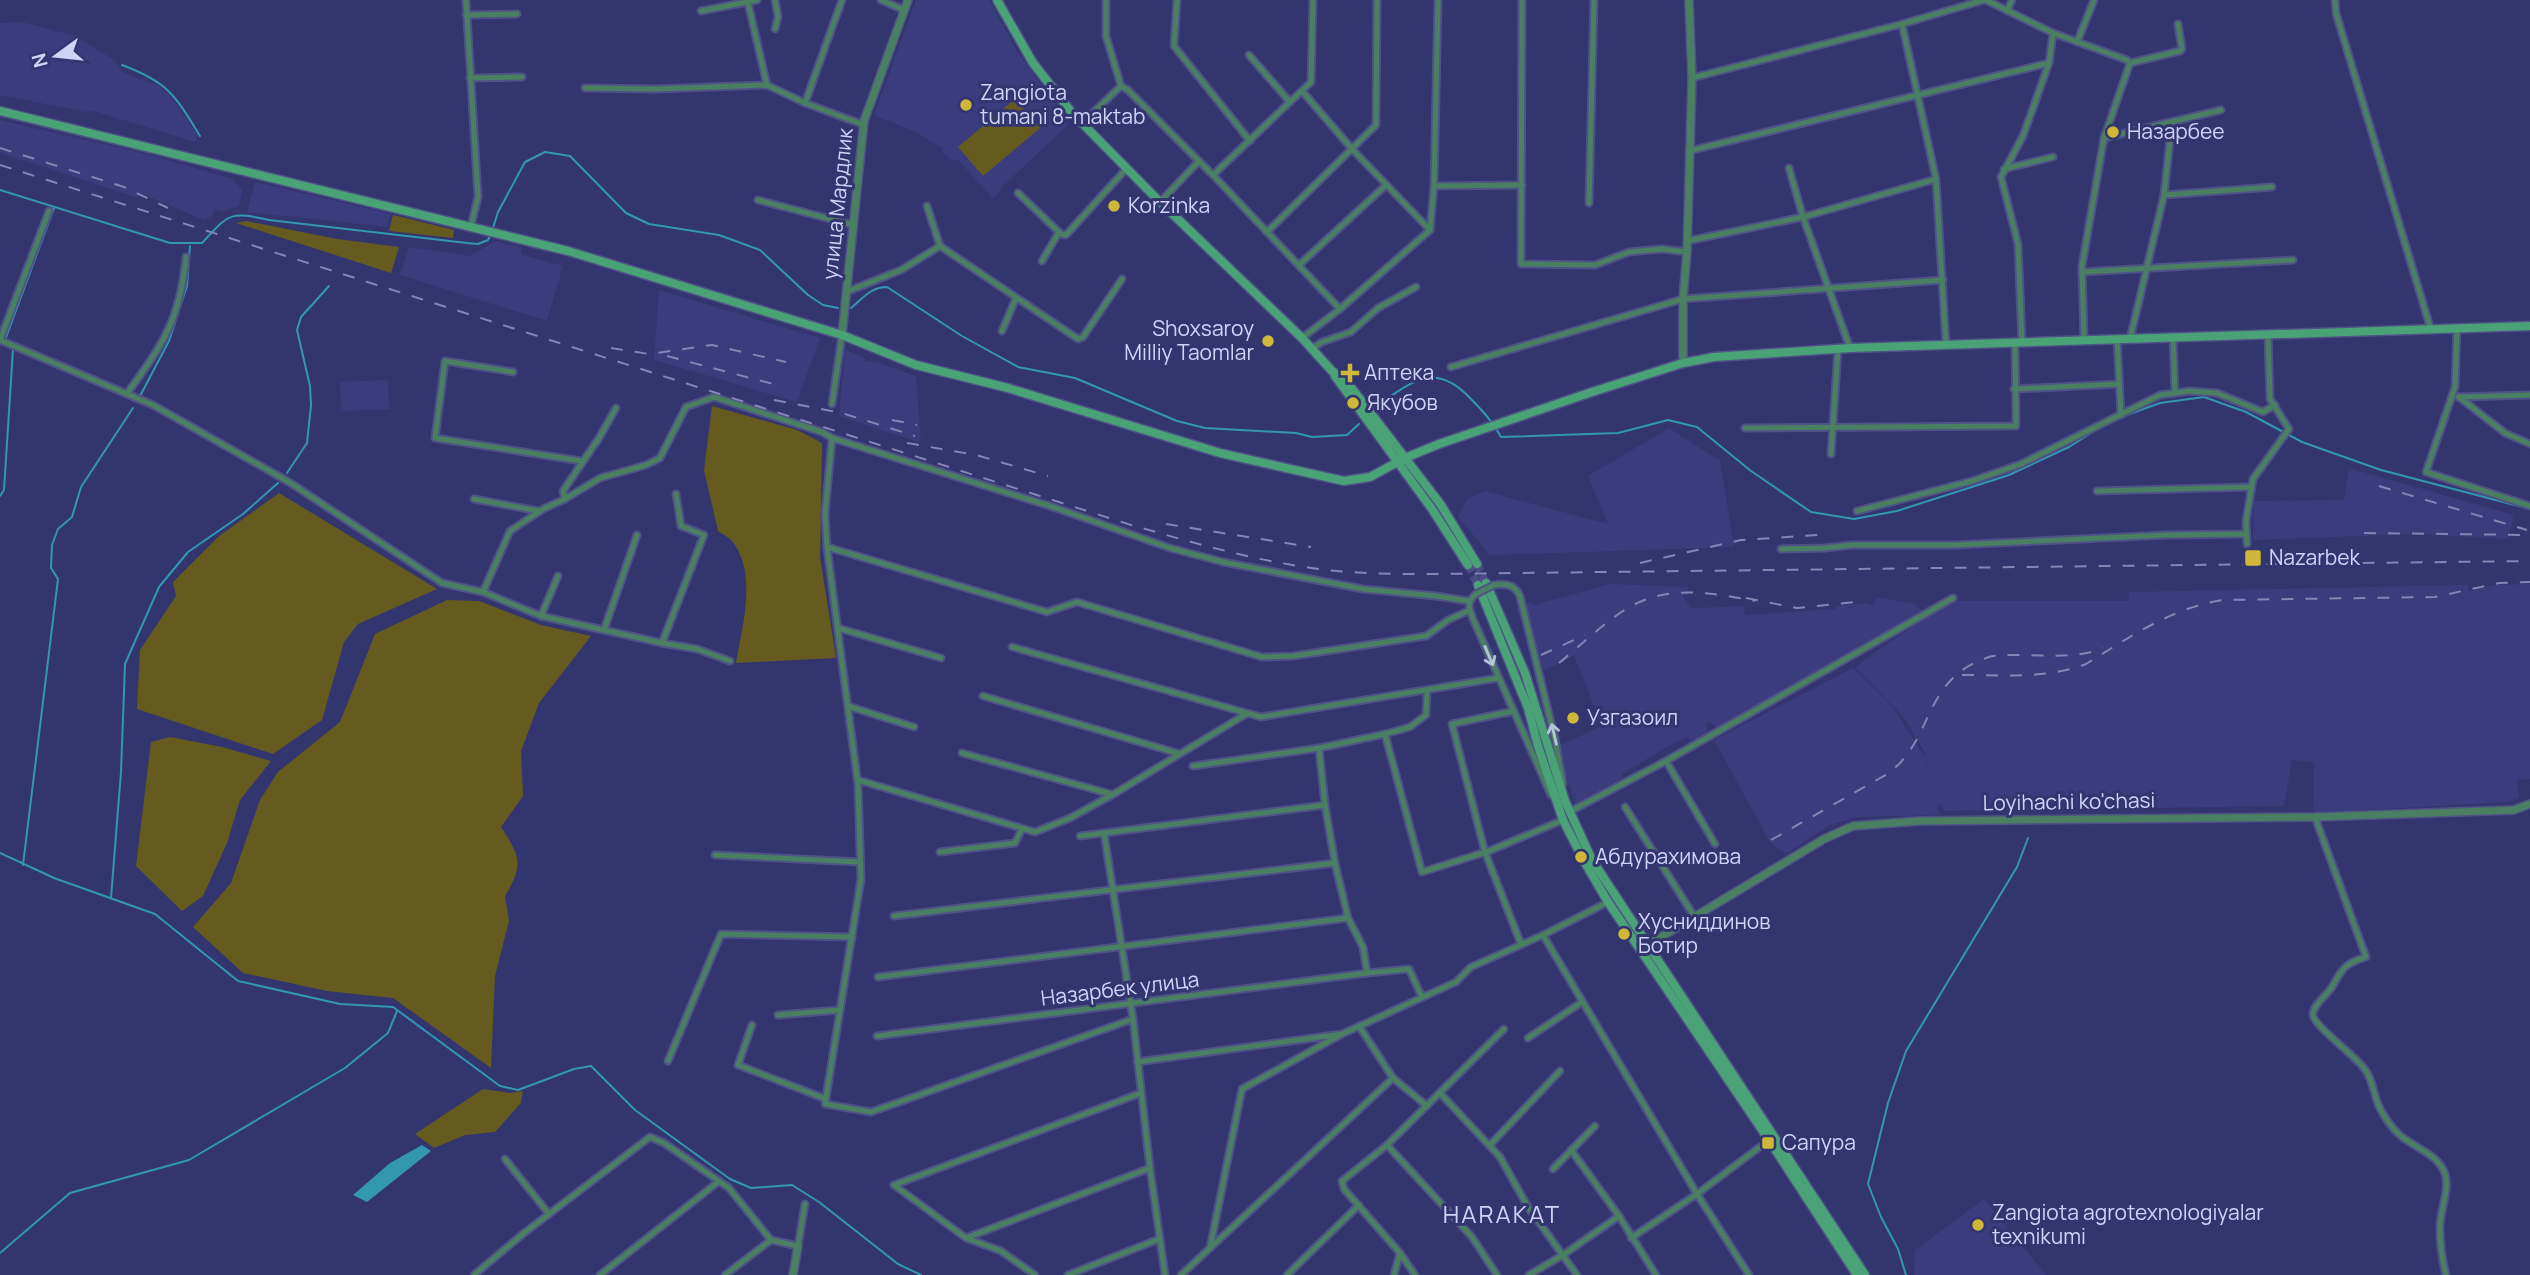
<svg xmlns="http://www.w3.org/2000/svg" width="2530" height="1275" font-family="Manrope,sans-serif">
<rect width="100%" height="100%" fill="#33356f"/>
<g fill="#3a3c7d">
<path d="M916 0H989L1017 51 1069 124 1005 184 993 199 958 160 950 159 942 152 943 149 916 132 874 115Z"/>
<path d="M22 22 76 36 114 60 123 72 157 85 171 96 198 136 195 142 94 111 86 112 0 95V23Z"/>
<path d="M0 120 146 154 233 179 242 190 239 206 223 212 214 209 212 216 204 220 142 194 138 198 0 153Z"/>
<path d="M255 182 391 214 387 227 247 212Z"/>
<path d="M496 241 521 247V254L563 266 547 321 400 275 409 247 470 256Z"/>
<path d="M659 290 820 338 797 402 654 360Z"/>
<path d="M845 350 864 357 865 361 877 362 916 376 921 443 839 416Z"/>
<path d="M388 380 389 409 341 411 340 382Z"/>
<path d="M1669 428 1720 461 1734 547 1490 555 1458 517 1466 500 1485 491 1608 524 1588 476Z"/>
<path d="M2349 468 2514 515 2508 539 2414 534 2253 540 2254 501 2344 500Z"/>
<path d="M1610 584 1688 587 1689 595 1682 596 1692 608 1744 606 1745 615 1836 609V606L1865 603 1873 605 1876 597 1916 604 1922 611 1718 728 1710 722 1706 723 1707 733 1690 741 1688 737 1665 748 1622 774V778L1576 805 1556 747 1602 726 1574 656 1544 670 1516 610 1530 602 1534 605Z"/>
<path d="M2530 584V779L2517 780 2519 798 2508 802 2313 813 2314 762 2292 760 2284 806 1944 811 1942 804 1937 805 1940 815 1857 817 1830 825 1786 854 1770 842 1714 740 1853 668 1892 706 1925 757 1928 768 1925 753 1903 716 1856 669 1861 662 1950 601H2129V592L2460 585H2468L2469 592 2493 585Z"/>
<path d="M1984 1199 2046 1275H1914L1915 1250Z"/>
</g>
<g fill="#665b1f">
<path d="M1015 99 1040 128 983 176 958 147Z"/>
<path d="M393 215 454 230 453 238 389 231Z"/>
<path d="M246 221 337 239 399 247 391 273 236 223Z"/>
<path d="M712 406 797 430 822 443 820 557 836 658 736 663C742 627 758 573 732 541 729 537 722 534 718 531L704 470Z"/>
<path d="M279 493 437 589 358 624 344 642 322 720 273 754 137 709 140 650 176 596 173 582 218 537Z"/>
<path d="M447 600 479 601 541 625 591 636 539 703 521 751 523 796 501 827C520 856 524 865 505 896L509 921 495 976 491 1068 393 998 327 991 243 973 193 927 231 883 260 800 278 772 340 722 375 634Z"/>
<path d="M170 737 222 747 271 761 240 800 227 843 203 896 182 911 136 866 151 742Z"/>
<path d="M483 1089 510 1093 523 1091 521 1103 495 1132 465 1135 434 1148 415 1134Z"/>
</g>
<path fill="#3397b1" d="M422 1145 431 1151 367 1202 353 1195 390 1163Z"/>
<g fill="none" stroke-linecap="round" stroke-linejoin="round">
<g stroke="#3397b1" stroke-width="2">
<path d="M122 65C168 82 175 95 200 136"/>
<path d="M0 190 170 243H202C229 214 228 211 269 220L467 243 478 244 488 240 490 236"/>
<path d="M493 228 498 212 525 162 545 152 570 156 626 213 649 224 719 235 760 250 808 295 823 305 838 308"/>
<path d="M851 308C863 298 871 287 887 287L962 336 1018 367 1075 378 1177 421 1205 428 1296 433 1312 437 1347 435 1359 424"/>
<path d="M5 340 54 208"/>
<path d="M140 396 169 341 187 286 190 246"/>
<path d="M1385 400C1418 377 1439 365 1470 398 1478 406 1485 413 1492 423"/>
<path d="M2116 419 2160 403 2204 397 2246 412 2302 442 2381 470 2530 509"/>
<path d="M1495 427 1501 437 1618 433 1668 420 1697 427 1751 471 1811 512 1854 519 1897 511 2009 475 2069 447 2102 426"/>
<path d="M287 473 307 443 311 405 310 386 297 330 301 317 329 286"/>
<path d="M0 496 4 490 13 349"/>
<path d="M0 853 54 878 155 914 238 981 340 1004 393 1007 500 1086 518 1090 574 1069 591 1066 635 1110 730 1179 751 1188 792 1185 819 1202 898 1264 921 1275"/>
<path d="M23 865 58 579 51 568 52 545 58 529 72 517 81 487 133 408"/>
<path d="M111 898 121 772 125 664 159 587 188 552 243 514 278 483"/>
<path d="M0 1253 70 1193 189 1160 345 1068 388 1033 397 1011"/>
<path d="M1906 1275 1898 1249 1881 1217 1868 1184 1888 1103 1906 1051 2017 867 2028 838"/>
</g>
<g stroke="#4a4d83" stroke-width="8" stroke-dasharray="8 4" stroke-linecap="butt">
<path d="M1477 564 1486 583"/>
<path d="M1468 565 1478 585"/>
</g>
<g stroke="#4f5287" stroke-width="9">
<g id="minor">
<path d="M466 0 478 197 471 226"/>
<path d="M881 0 904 10"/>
<path d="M1106 0V36L1121 86"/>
<path d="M1177 0 1174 46 1250 141"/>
<path d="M1522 0 1521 264 1595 265 1629 252 1662 249 1687 252"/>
<path d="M1986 0 2053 33 2127 60 2130 63 2104 138 2082 266 2084 340"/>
<path d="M2335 0 2336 13 2431 330"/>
<path d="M748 3 767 85"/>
<path d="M701 11 757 0"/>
<path d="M2007 11 2012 0"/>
<path d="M466 15 517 14"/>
<path d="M1902 24 1936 179 1946 345"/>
<path d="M775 29 778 17 775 0"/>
<path d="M2077 42 2094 0"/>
<path d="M1249 55 1290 102"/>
<path d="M2130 63 2180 51 2182 49 2178 24"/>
<path d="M470 78 522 77"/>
<path d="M1692 78 1902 24 1984 0"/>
<path d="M585 88 656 89 767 85 805 103 864 125"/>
<path d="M1302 91 1352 149 1430 230"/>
<path d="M805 103 842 0"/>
<path d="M1081 124 1121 86 1128 90 1213 175 1340 309"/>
<path d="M2104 138 2221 110"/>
<path d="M1689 151 2049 63"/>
<path d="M1789 168 1803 217 1850 348"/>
<path d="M2004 169 2053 157"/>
<path d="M1213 175 1311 82 1313 0"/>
<path d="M1434 186 1522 185"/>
<path d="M1018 193 1061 234 1066 235 1126 169"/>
<path d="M2164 195 2272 187"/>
<path d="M758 200 853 225"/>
<path d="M1160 202 1199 161"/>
<path d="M1589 203 1594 0"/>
<path d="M927 206 940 246 1078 339 1083 337 1122 279"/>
<path d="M1267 232 1376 125 1377 0"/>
<path d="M1687 241 1803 217 1936 179"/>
<path d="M1042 261 1059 232"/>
<path d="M1299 265 1386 185"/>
<path d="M2082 272 2293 260"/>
<path d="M846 292 901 270 940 246"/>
<path d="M2457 329 2455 387 2426 472 2530 506"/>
<path d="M1002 331 1016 298"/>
<path d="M1302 338 1340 309 1430 230 1434 186 1438 0"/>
<path d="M2173 338 2175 393"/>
<path d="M2117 339 2121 415"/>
<path d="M2130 339 2164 195 2172 122"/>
<path d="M0 340 153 405 289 482 442 583 483 592 541 616 662 643 697 649 730 661"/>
<path d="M0 340 49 211"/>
<path d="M2022 342 2018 244 2001 177 2023 136 2049 63 2053 33"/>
<path d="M1312 349 1322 342 1351 332 1378 308 1416 287"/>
<path d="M1451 367 1683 299 1943 280"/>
<path d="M513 372 445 361 435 438 581 461"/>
<path d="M2014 389 2119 384"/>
<path d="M128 392C164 343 180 319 186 257"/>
<path d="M2458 397 2530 395"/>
<path d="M2459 397 2505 433 2530 444"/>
<path d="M832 404 842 335"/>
<path d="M1745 428 2016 426 2015 343"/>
<path d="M832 438 825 514 827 547 858 785 861 879 825 1104 871 1112 1133 1019"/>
<path d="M1831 454 1838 349"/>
<path d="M2097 491 2250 487"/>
<path d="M474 499 539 511"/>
<path d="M565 499 563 491 599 438 616 408"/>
<path d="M1857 511 1972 481 2021 464 2160 395 2189 391 2217 393 2263 412 2275 405"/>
<path d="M2247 544 2246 521 2253 479 2289 429 2270 399 2268 335"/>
<path d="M827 547 1047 612 1077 602 1262 657 1293 656 1426 636 1448 620 1470 610"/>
<path d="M1781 549 1825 548 1852 545H1955L2166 535 2246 534"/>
<path d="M1494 585C1505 583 1515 585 1520 596L1555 739 1563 784"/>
<path d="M483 592 510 531 543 509 565 499 600 478 646 465 660 458 686 407 714 397 822 432 832 438 1050 506 1170 548 1223 562 1363 589 1436 596 1469 601"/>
<path d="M1476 594C1466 602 1469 609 1473 619L1551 795"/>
<path d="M541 616 558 576"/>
<path d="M838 628 941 658"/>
<path d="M604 630 637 535"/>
<path d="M662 643 704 535 681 526 676 494"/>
<path d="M1012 647 1261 717 1498 678"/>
<path d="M983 696 1177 753"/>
<path d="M848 706 914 727"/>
<path d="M1514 711 1452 724 1485 852 1521 944"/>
<path d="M1385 734 1422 872 1489 851 1563 820"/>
<path d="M1319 748 1325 805 1335 863 1348 918 1363 947 1367 973 1409 969 1422 997"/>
<path d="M962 753 1111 794"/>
<path d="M1666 761 1715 844"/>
<path d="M1193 766 1319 748 1385 734 1410 727 1426 715 1427 691"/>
<path d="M858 780 1035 832 1070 818 1112 795 1246 714"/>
<path d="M1625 807 1694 916"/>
<path d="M1569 812 1666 761 1953 598"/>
<path d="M2315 817 2366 957C2345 963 2342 969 2332 987 2326 996 2315 1003 2313 1013 2310 1024 2358 1057 2366 1071 2372 1080 2373 1090 2377 1101 2380 1111 2392 1129 2401 1136 2414 1147 2434 1153 2443 1169 2452 1186 2440 1209 2440 1227 2440 1243 2442 1260 2446 1275"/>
<path d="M1104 833 1133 1019 1150 1168 1165 1275"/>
<path d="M1080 836 1325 805"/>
<path d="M940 852 1015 843 1022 829"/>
<path d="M715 855 860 862"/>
<path d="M894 916 1335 863"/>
<path d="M1543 935 1697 1194 1749 1275"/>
<path d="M878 977 1348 918"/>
<path d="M778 1015 840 1010"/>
<path d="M752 1025 738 1065 826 1099"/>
<path d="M1359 1026 1393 1078 1427 1106"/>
<path d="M877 1036 1367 973"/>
<path d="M1528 1038 1582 1002"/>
<path d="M668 1061 721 934 852 937"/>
<path d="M1137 1062 1342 1034 1456 982 1471 967 1543 935 1608 902"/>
<path d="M1440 1093 1500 1157 1528 1207 1577 1275"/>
<path d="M1387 1145 1472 1237 1497 1275"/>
<path d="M1490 1145 1560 1071"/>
<path d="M1571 1150 1619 1216 1656 1275"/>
<path d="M505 1159 549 1214"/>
<path d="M1553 1169 1595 1126"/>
<path d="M894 1185 1141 1093"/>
<path d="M894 1185 966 1238 1001 1251 1035 1275"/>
<path d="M966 1238 1150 1168"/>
<path d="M1631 1238 1697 1194 1769 1140"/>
<path d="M1210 1248 1242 1089 1340 1035"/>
<path d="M1400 1253 1415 1275"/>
<path d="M474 1275 524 1233 650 1137 664 1143 729 1188 771 1240 798 1246 805 1204"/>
<path d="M600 1275 718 1182"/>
<path d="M725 1275 771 1240"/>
<path d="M1068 1275 1159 1239"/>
<path d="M1181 1275 1393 1078"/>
<path d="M1287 1275 1359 1205"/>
<path d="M1394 1275 1400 1253 1344 1189 1342 1181 1387 1145 1504 1029"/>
<path d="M1529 1275 1563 1255 1619 1216"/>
</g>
</g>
<g stroke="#4f5287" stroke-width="10">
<g id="tertiary">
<path d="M842 335 864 121 908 0"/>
<path d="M1683 363V299L1687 252 1692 78 1689 0"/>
<path d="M1641 949 1824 839 1853 826 1919 821 2315 817 2514 810 2530 804"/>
<path d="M793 1275 798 1246"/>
</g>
</g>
<g stroke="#4f5287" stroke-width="11">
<g id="secondary">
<path d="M997 0 1033 63 1072 113 1160 202 1302 338 1332 371 1347 382 1441 505 1477 564"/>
<path d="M0 111 568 251 842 335 916 365 1008 388 1220 453 1344 481 1370 477 1405 458 1439 444 1592 392 1683 363 1714 357 1850 348 2530 326"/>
<path d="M1335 376 1432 509 1468 565"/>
<path d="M1486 583 1525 673 1565 801 1592 860 1865 1275"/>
<path d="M1478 585 1528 708 1538 746 1563 820 1584 861 1608 902 1769 1140 1857 1275"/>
</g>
</g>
<use href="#minor" stroke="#4a7f62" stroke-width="5"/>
<use href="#tertiary" stroke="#4a7f62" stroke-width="7"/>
<use href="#secondary" stroke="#4aa376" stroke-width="8"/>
<g stroke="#8386b5" stroke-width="2" stroke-dasharray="12 12" stroke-linecap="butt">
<path d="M0 148 124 187 168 208"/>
<path d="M0 165 1128 524C1187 541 1245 558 1305 567 1348 574 1391 574 1434 574L2530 561"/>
<path d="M611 348 649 354 712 345 786 362"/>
<path d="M667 356 777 385"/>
<path d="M774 400 842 413 915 436"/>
<path d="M892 420 917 425"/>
<path d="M907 443 976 455 1048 476"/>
<path d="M2379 486 2527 530"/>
<path d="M1166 524 1311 547"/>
<path d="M2364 533 2530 535"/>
<path d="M1640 563 1741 540 1818 535"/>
<path d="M1746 598 1797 608 1856 602"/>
<path d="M1541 655 1585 635"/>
<path d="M1559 663C1583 644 1614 612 1642 601 1677 586 1719 594 1755 601"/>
<path d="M1962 675C2004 675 2047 679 2086 664 2130 637 2171 608 2223 600L2435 597 2499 583 2530 582"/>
<path d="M1771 840 1889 773C1935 737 1922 681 1986 658 1996 654 2007 655 2018 655 2046 655 2077 659 2103 648"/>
</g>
<g stroke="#4f5287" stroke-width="9" stroke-linecap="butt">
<path id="minor-bridge" d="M1476 594 1494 585"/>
</g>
<use href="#minor-bridge" stroke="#4a7f62" stroke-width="5"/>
</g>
<defs><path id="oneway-shaft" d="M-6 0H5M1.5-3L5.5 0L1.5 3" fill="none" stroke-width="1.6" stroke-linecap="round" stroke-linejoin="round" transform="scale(1.75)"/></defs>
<g stroke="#b4c3d9">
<use href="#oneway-shaft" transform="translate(1489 656) rotate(67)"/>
<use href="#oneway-shaft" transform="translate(1554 734) rotate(-103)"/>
</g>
<g fill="#cfb837" stroke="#33356f" stroke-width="2.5">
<circle cx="966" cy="105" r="7"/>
<circle cx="2113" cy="132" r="7"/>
<circle cx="1114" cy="206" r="7"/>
<circle cx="1268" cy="341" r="7"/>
<path d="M1346.5 362.5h7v7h7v7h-7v7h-7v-7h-7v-7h7z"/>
<circle cx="1353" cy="403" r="7"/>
<rect x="2244" y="549" width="18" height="18" rx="3.5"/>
<circle cx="1573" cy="718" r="7"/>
<circle cx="1581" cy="857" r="7"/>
<circle cx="1624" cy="934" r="7"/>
<rect x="1761" y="1136" width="14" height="14" rx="3.5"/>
<circle cx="1978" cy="1225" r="7"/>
</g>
<g text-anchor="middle" stroke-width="6" stroke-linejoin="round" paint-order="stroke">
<g font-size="21" fill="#cfd4f7" stroke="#33356f" text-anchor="start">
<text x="980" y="100">Zangiota<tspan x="980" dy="24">tumani 8-maktab</tspan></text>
<text x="2127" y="139">Назарбее</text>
<text x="1128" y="213">Korzinka</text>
<text x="1254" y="336" text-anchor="end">Shoxsaroy<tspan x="1254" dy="24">Milliy Taomlar</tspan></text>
<text x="1364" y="380">Аптека</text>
<text x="1367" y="410">Якубов</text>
<text x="2269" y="565">Nazarbek</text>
<text x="1587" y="725">Узгазоил</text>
<text x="1595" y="864">Абдурахимова</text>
<text x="1638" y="929">Хусниддинов<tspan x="1638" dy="24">Ботир</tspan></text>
<text x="1782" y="1150">Сапура</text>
<text x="1992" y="1220">Zangiota agrotexnologiyalar<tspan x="1992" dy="24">texnikumi</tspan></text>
</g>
<g font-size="21" fill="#cfd4f7" stroke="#33356f">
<text transform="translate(838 204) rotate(-84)" y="7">улица Мардлик</text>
<text transform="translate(2069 802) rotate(-1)" y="7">Loyihachi ko'chasi</text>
<text transform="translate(1120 989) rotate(-7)" y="7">Назарбек улица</text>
</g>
<g font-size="24" letter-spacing="2" fill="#cfd4f7" stroke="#33356f">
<text x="1502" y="1223">HARAKAT</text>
</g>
</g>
<g transform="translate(56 56) rotate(255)" stroke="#33356f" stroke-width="5" paint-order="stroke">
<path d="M0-5L12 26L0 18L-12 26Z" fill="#cfd4f7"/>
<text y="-10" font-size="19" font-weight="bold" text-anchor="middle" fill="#cfd4f7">N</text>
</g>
</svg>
